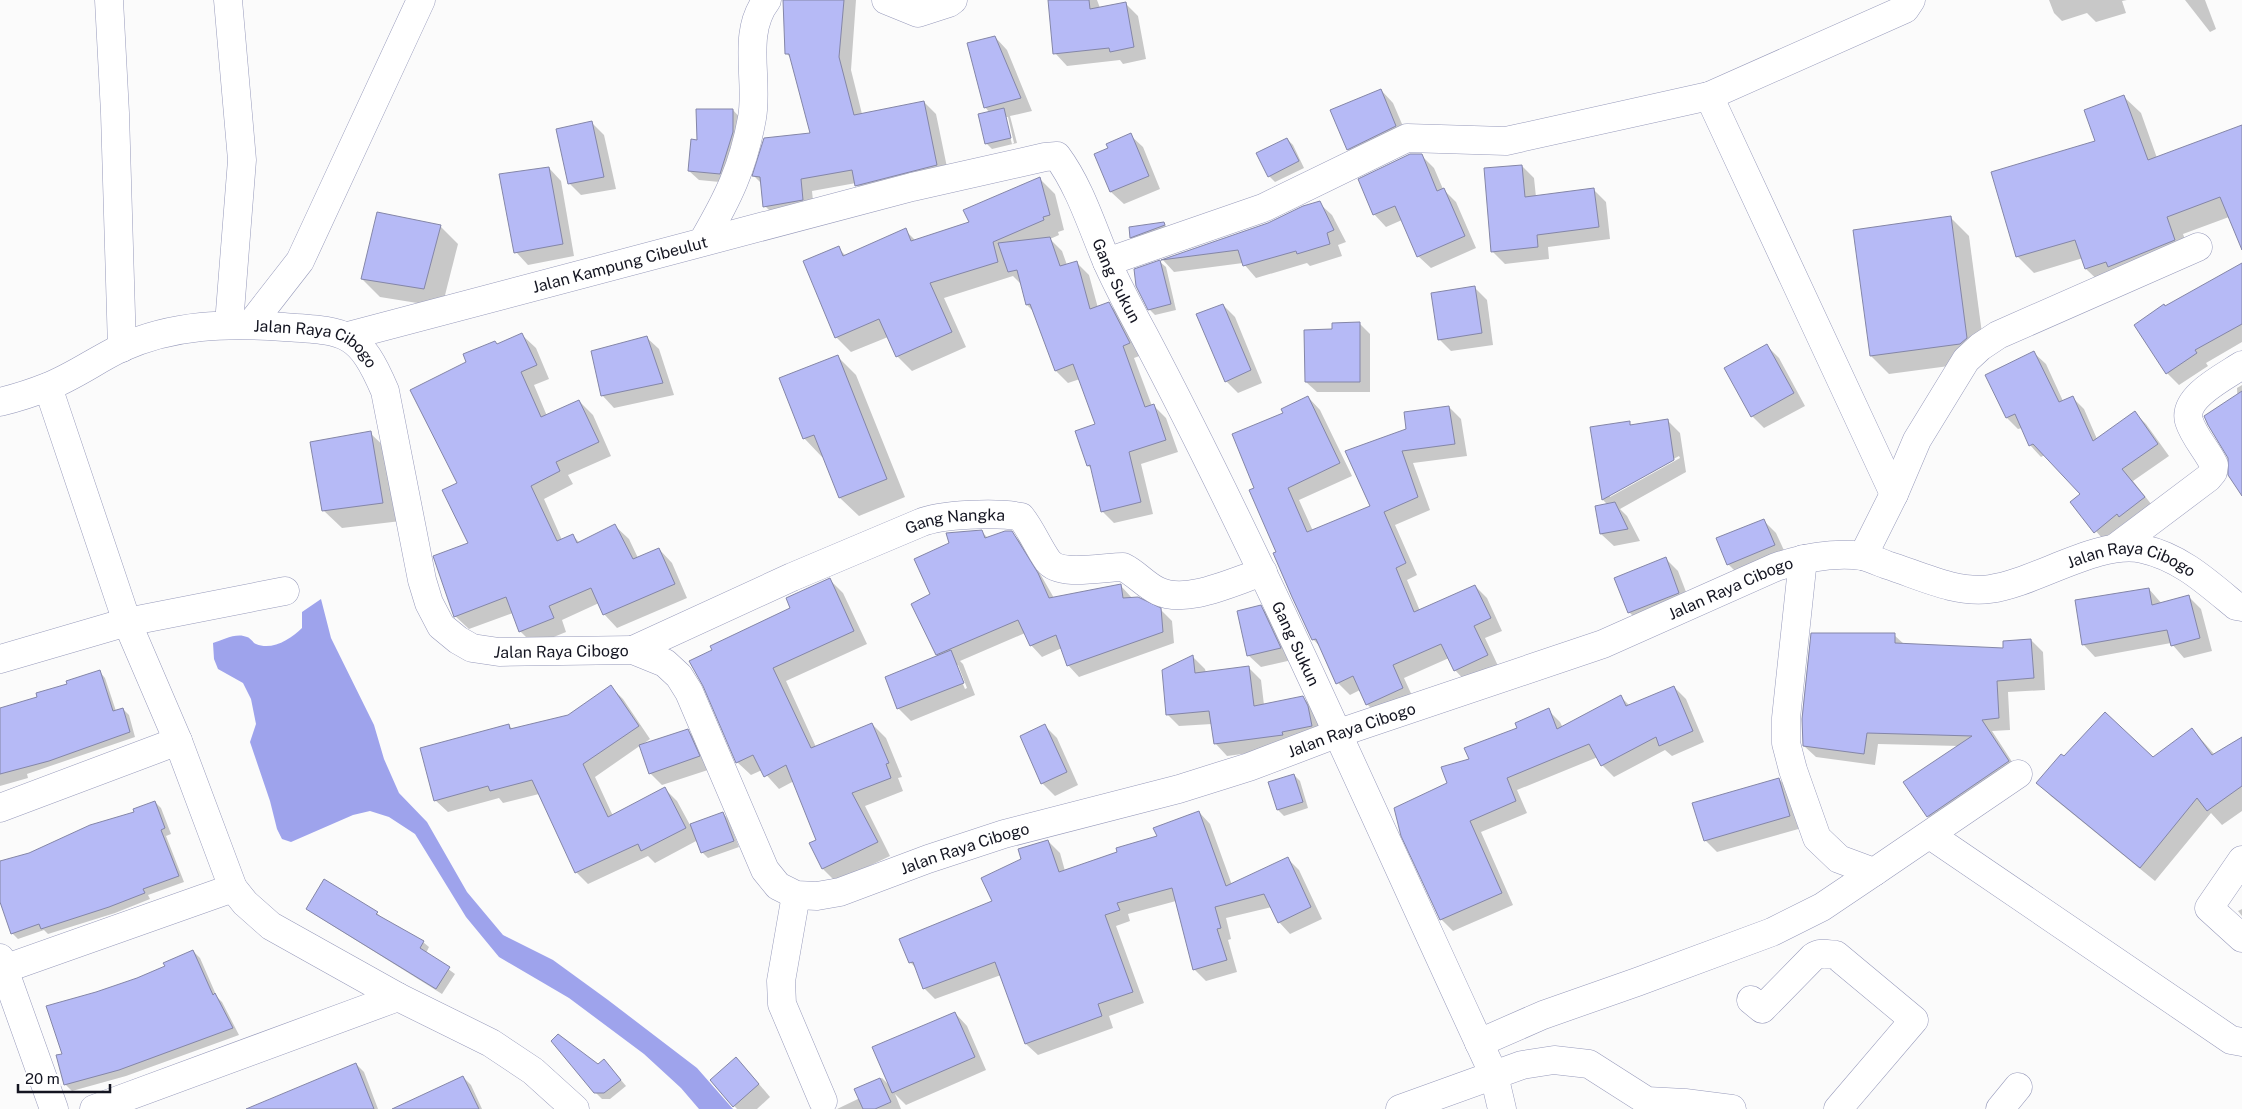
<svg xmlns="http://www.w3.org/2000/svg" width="2242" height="1109" font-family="'Public Sans',sans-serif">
<rect width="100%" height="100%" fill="#fbfbfb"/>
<path fill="#9ea3ec" d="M321 599 331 638 374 725 384 759 399 793 427 822 467 892 503 935 553 960 608 1000 697 1068 733 1109H699L681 1088 644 1054 569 998 499 957 466 917 415 834 389 817 370 811 353 815 291 842 282 839 277 829 270 801 250 742 256 724 251 699 243 683 218 669 214 659 213 643C222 640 237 632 247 637 251 638 253 643 256 644 272 651 291 639 302 628V612Z"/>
<g fill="#0003" fill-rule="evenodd">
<path d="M784 0H856L851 70 862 114 924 102 936 114 949 177 868 197 856 183 812 191 814 211 777 218 765 206 762 184 754 176 811 134 791 58 787 54Z"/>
<path d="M1050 0H1097L1100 8 1125 3 1138 16 1146 59 1123 64 1120 60 1067 66 1055 53Z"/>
<path d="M2049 0H2127L2122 1 2126 13 2096 22 2087 13 2062 21 2054 13Z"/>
<path d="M2185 0H2205L2216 29 2210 32Z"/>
<path d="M995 37 1007 50 1032 111 1010 116 1017 143 992 149 986 143 990 113 985 107ZM1005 117H1008L1014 143 1012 144Z"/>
<path d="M1381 90 1393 103 1408 138 1360 162 1348 149Z"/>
<path d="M2124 97 2141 113 2157 158 2242 130V234L2229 217 2183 234 2191 256 2103 285 2086 269 2083 258 2034 273 2017 256 2096 142Z"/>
<path d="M733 110 742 120 730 183 699 180 689 171 698 141Z"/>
<path d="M592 123 604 135 616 189 581 195 569 183Z"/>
<path d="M1130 135 1143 147 1160 189 1124 204 1111 192 1095 155 1109 149Z"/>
<path d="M1287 139 1293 145 1304 168 1275 182 1269 176 1258 153Z"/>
<path d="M1421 155 1434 168 1443 189 1456 202 1476 248 1431 268 1418 256 1402 220 1386 227 1374 214Z"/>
<path d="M1522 166 1534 178 1536 197 1594 190 1606 202 1610 239 1548 247 1549 259 1505 264 1492 251Z"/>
<path d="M549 168 561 181 574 256 528 265 516 252Z"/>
<path d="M1040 179 1055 194 1064 230 1058 232 1059 235 1050 239 1062 251 1067 265 1077 263 1089 275 1098 308 1109 304 1121 316 1142 355 1134 358 1152 406H1154L1166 418 1178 452 1141 464 1153 514 1114 523 1102 511 1092 469 1088 466 1097 425 1080 379 1068 383 1056 371 1033 311 1027 305 1022 285 1013 276 944 298 966 347 912 371 897 356 888 337 851 352 836 337 838 248 846 256 905 230 916 241 970 223Z"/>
<path d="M1319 203 1332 215 1346 242 1338 245 1342 256 1310 266 1307 263 1256 278 1243 263 1174 272 1163 260 1269 224Z"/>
<path d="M1951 218 1969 236 1985 356 1979 362 1889 374 1871 356 1854 231Z"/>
<path d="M1164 224 1176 236 1143 249 1131 237Z"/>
<path d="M440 226 458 244 442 307 380 297 362 279Z"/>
<path d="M1160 262 1166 267 1176 310 1155 315 1149 309Z"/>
<path d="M2242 278V342L2206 363 2208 366 2179 385 2167 373 2166 307Z"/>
<path d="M1474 287 1487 300 1493 345 1451 351 1439 339Z"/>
<path d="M1223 305 1235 317 1262 383 1238 393 1226 381Z"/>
<path d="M1360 324 1370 334V392H1317L1306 382 1333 330Z"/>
<path d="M522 335 536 348 549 379 534 385 547 416 579 401 593 415 611 456 568 475 573 484 544 499 562 540 572 535 580 543 615 526 629 539 638 558 659 549 672 563 687 598 617 628 604 614 599 603 562 620 566 632 534 645 520 631 513 613 469 629 455 616 469 543 459 483 498 345Z"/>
<path d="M646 337 659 349 674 395 614 408 602 395Z"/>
<path d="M1767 346 1779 358 1805 406 1764 428 1752 416Z"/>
<path d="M2034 353 2046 364 2063 401 2072 397 2084 409 2097 439 2135 413 2146 424 2169 456 2133 481 2155 509 2107 544 2072 503 2082 494 2045 455 2041 457 2030 445 2022 428 2018 429 2007 418Z"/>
<path d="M838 357 856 375 905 497 859 516 840 498 824 456 822 457 804 438Z"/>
<path d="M2242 385V493L2237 388Z"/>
<path d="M1308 397 1320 410 1352 476 1299 500 1313 531 1372 507 1408 429 1449 407 1461 419 1467 456 1413 463 1430 510 1395 525 1417 575 1407 580 1420 611 1475 586 1487 598 1502 631 1485 638 1499 668 1467 683 1455 670 1449 658 1404 678 1414 700 1379 716 1367 704 1360 690 1350 695 1338 683 1322 649 1313 639 1278 553 1256 488 1285 414Z"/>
<path d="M1668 421 1680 433 1686 472 1620 509 1627 516 1640 541 1614 546 1601 534 1608 505 1603 500 1591 428 1629 423 1633 426ZM1679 456 1680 458 1610 497V494Z"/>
<path d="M370 433 389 451 401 521 342 528 323 510Z"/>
<path d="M1764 521 1776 533 1787 557 1741 577 1728 564Z"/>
<path d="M981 531 988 538 1012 533 1023 544 1054 598 1121 586 1132 598 1160 609 1172 621 1174 643 1079 677 1068 665 1062 648 1042 657 1031 645 1025 633 960 661 963 664 975 695 911 721 898 708 939 657 937 654 932 595ZM955 665H958L967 688 965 689Z"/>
<path d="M1666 559 1678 571 1691 605 1641 624 1629 612Z"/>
<path d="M830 580 843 593 867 644 786 681 816 747 872 724 886 738 902 777 898 778 903 791 865 806 890 856 836 882 823 869 811 844 818 840 794 781 779 789 762 770 751 775 737 762 713 651 792 609Z"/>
<path d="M2149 589 2162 604 2189 597 2201 609 2212 651 2184 658 2171 643 2095 657 2083 644Z"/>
<path d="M1260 606 1273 619 1292 660 1261 667 1248 655Z"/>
<path d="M1894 635 1904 644 2004 649 2031 640 2043 652 2045 690 2008 692 2010 730 1992 731 2020 774 1940 828 1928 816 1959 746 1878 744 1875 765 1816 757 1804 746Z"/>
<path d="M1193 657 1205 669 1206 673 1248 667 1261 680 1264 705 1302 697 1315 709 1323 738 1294 747 1227 756 1215 743 1212 724 1179 726 1167 714Z"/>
<path d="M100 672 105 678 116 711 123 709 129 715 135 737 27 774 28 778 0 786V709L39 698Z"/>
<path d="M611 687 623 699 650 739 643 744 687 730 700 743 711 769 662 785 650 773 641 745 595 777 613 816 665 789 677 801 690 825 723 813 728 819 739 847 708 858 702 852 698 840 655 863 648 856 588 884 576 872 539 794 503 803 499 798 448 812 435 800 509 725 513 730 569 716Z"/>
<path d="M1674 687 1686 699 1704 742 1672 756 1665 750 1614 777 1602 765 1598 757 1517 790 1527 813 1481 832 1513 905 1453 931 1441 919 1449 784 1470 760 1548 710 1560 722 1563 728 1621 697 1630 706Z"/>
<path d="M1045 726 1057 738 1078 785 1055 796 1042 783 1022 737Z"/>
<path d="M2192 729 2215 755 2242 746V811L2222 825 2211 813 2155 881 2052 797 2038 783 2064 758H2153Z"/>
<path d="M1294 775 1300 781 1308 808 1284 816 1278 810Z"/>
<path d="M1779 779 1791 792 1802 828 1717 852 1705 840Z"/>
<path d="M155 802 161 808 171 834 166 836 184 882 148 895 150 899 115 913 48 934 44 930 18 939 12 933 0 898V862L30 854 136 813Z"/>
<path d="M1199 812 1210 824 1232 885 1288 859 1299 870 1322 919 1290 934 1279 922 1272 907 1226 918 1231 939 1228 940 1237 972 1206 981 1194 969 1176 901 1128 914 1130 921 1116 926 1144 1003 1109 1016 1113 1028 1038 1055 1026 1044 1001 975 935 999 924 988 917 969 910 962 994 901 1022 859 1048 841 1060 853 1065 871 1158 837Z"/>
<path d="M324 880 377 913 383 919 423 942 429 947 426 953 455 974 442 994 314 914 308 908Z"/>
<path d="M2242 909V916L2238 911Z"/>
<path d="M193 951 200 958 217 997 222 1002 239 1035 126 1076 72 1091 65 1084 63 1055 166 967Z"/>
<path d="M955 1013 967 1026 986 1070 906 1105 895 1094 901 1109H837L860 1098 856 1090 882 1078 891 1087Z"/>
<path d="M356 1064 364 1072 378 1109H257Z"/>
<path d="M598 1066 610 1067 626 1086 610 1099H602L595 1092Z"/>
<path d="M748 1071 770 1097 757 1109H737L711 1080Z"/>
<path d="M463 1077 471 1085 482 1109H395Z"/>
</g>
<g fill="#b6baf6" stroke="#8486a7">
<path d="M783 0H844L839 57 854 115 924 101 937 165 855 186 852 170 801 179 803 200 763 207 760 177 752 176 764 138 810 133 789 54H785Z"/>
<path d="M1048 0H1089L1090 9 1126 2 1134 47 1110 52 1109 48 1053 54Z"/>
<path d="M995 36 1021 98 984 108 967 43Z"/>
<path d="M1381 89 1396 126 1347 150 1330 110Z"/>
<path d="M2124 95 2148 160 2242 125V250L2220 197 2167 217 2175 240 2108 267 2106 262 2085 269 2075 240 2016 257 1991 172 2095 141 2084 110Z"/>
<path d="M1004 108 1011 138 985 144 978 114Z"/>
<path d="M696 109H733V132L720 174 688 171 691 139 697 140Z"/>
<path d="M592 121 604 177 568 184 556 129Z"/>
<path d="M1131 133 1149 176 1110 192 1094 154 1108 148 1106 144Z"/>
<path d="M1287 138 1299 161 1268 177 1256 153Z"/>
<path d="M1410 154H1422L1437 191 1444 188 1465 236 1417 257 1395 206 1373 215 1358 179Z"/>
<path d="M1522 165 1525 197 1594 188 1599 227 1537 235 1538 247 1491 252 1484 168Z"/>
<path d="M549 167 563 244 514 253 499 174Z"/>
<path d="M1040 177 1050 215 1043 217 1044 220 993 242 998 262 930 283 952 332 896 357 879 319 835 338 803 261 839 246 843 256 906 228 911 241 969 222 963 210Z"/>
<path d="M1320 201 1334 230 1327 233 1330 244 1297 254 1296 251 1243 266 1238 250 1161 260 1268 223 1303 206Z"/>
<path d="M377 212 441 225 424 289 361 279Z"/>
<path d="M1951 216 1967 338 1960 344 1870 356 1853 230Z"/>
<path d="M1164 222 1165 225 1130 238 1129 227Z"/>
<path d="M1050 237 1060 266 1077 261 1090 309 1109 302 1130 343 1123 346 1145 407 1154 404 1166 440 1129 452 1141 502 1101 512 1090 465 1087 466 1075 431 1095 424 1073 364 1055 371 1030 304 1026 305 1017 270 1008 272 998 243Z"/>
<path d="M1160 260 1171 304 1148 310 1136 286 1134 269Z"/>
<path d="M2242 263V324L2195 350 2197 353 2166 374 2134 325 2164 304 2165 306Z"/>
<path d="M1475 286 1482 333 1438 340 1431 293Z"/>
<path d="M1223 304 1251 370 1225 382 1196 314Z"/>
<path d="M1360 322V382H1305L1304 330 1332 329V323Z"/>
<path d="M522 333 537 365 521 372 541 417 579 400 599 442 556 462 560 471 531 486 557 541 573 534 577 543 615 524 633 559 659 548 675 584 603 615 591 588 549 606 554 618 519 632 506 597 454 617 433 556 468 543 442 490 457 483 410 390 466 362 463 354 495 341 497 344Z"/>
<path d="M647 336 663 383 601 396 591 351Z"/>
<path d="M1767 344 1794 393 1751 417 1724 368Z"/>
<path d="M2034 351 2059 402 2073 396 2093 441 2135 411 2158 444 2122 469 2145 497 2119 517 2117 514 2094 533 2070 502 2080 494 2033 444 2029 446 2015 414 2006 418 1985 375Z"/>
<path d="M838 355 887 479 839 498 814 435 803 439 779 378Z"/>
<path d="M2242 391V496L2228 475V458L2208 425 2204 416Z"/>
<path d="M1308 396 1340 463 1288 488 1307 532 1370 506 1345 451 1406 429 1404 412 1449 406 1455 444 1402 451 1418 497 1384 512 1406 563 1396 568 1414 612 1475 585 1491 618 1474 626 1488 655 1454 671 1441 644 1393 665 1403 688 1366 705 1353 676 1336 684 1316 639 1312 640 1292 597 1273 553 1276 552 1249 490 1254 488 1232 434 1283 413 1281 409Z"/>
<path d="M1668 419 1674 460 1602 500 1590 427 1630 421V425Z"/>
<path d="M371 431 383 503 322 511 310 442Z"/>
<path d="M1615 502 1628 529 1600 534 1595 506Z"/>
<path d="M1764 519 1775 545 1727 565 1716 538Z"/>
<path d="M982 530 985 538 1005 531H1012L1038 573 1049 598 1121 584 1123 598 1138 597 1161 608 1163 632 1067 666 1056 635 1030 646 1018 620 936 655 911 604 930 594 914 559 949 543 946 533Z"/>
<path d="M1666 557 1679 593 1628 613 1614 578Z"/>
<path d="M830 578 854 631 773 668 811 748 872 723 889 763 886 764 891 778 852 793 878 842 822 869 809 843 816 840 786 765 764 777 753 755 736 763 703 686 689 661 712 650 710 646 790 608 786 598Z"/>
<path d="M2149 588 2152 605 2189 595 2200 638 2171 646 2167 630 2082 645 2075 600Z"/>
<path d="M1261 605 1281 648 1247 656 1237 611Z"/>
<path d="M1811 633H1895V643L2003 648V641L2031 639 2034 678 1997 681 1999 718 1982 720 2009 761 1927 817 1903 782 1972 736 1867 733 1864 754 1803 746 1802 719Z"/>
<path d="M951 650 964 683 897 709 885 677Z"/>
<path d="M1193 655 1195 673 1249 666 1254 706 1303 696 1308 706 1312 726 1282 732 1283 735 1214 744 1209 711 1166 715 1162 670Z"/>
<path d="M100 670 113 711 123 708 130 732 49 761 0 774V708L37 697 36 693 67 684 66 681Z"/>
<path d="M611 685 639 726 583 764 608 817 665 787 686 828 641 851 638 844 575 873 532 780 490 791 488 786 434 801 420 748 509 724 510 729 568 715Z"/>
<path d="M1674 686 1693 731 1659 746 1656 737 1601 766 1589 744 1507 778 1516 801 1470 821 1502 893 1440 920 1401 836 1394 808 1447 783 1441 767 1469 759 1464 748 1517 728 1515 723 1549 708 1557 729 1621 695 1626 706Z"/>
<path d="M2105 712 2153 757 2192 728 2212 755 2242 737V786L2207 811 2197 798 2140 868 2036 783 2061 754 2064 756Z"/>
<path d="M1045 724 1067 772 1041 784 1020 736Z"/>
<path d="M688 729 700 756 649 774 639 745Z"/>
<path d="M1294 774 1303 802 1277 810 1268 782Z"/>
<path d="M1779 778 1790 816 1704 841 1692 803Z"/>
<path d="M155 801 165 828 161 830 179 876 143 889 145 893 109 907 41 929 39 924 11 934 0 902V861L29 853 90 825 134 812 133 809Z"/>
<path d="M1199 811 1226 886 1288 857 1311 907 1278 923 1264 894 1215 907 1221 928 1217 929 1227 960 1193 970 1172 888 1117 903 1120 910 1105 915 1133 992 1098 1004 1102 1016 1025 1044 995 962 923 989 913 962 909 963 899 939 992 901 981 878 1021 859 1018 849 1048 840 1059 872 1117 852 1116 848 1157 836 1153 828Z"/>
<path d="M723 812 734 841 701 853 690 824Z"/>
<path d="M324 879 378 912 376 914 424 941 420 948 450 967 436 989 306 909Z"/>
<path d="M193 950 213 995 215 993 233 1028 119 1070 64 1085 56 1055 62 1054 46 1006 96 992 137 978 165 966 163 963Z"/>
<path d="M955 1012 975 1057 892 1093 872 1047Z"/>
<path d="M558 1034 598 1064 604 1059 621 1080 604 1093H594L551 1041Z"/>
<path d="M736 1057 759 1084 733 1107 710 1080Z"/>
<path d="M356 1063 374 1109H246Z"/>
<path d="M463 1076 479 1109H392Z"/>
<path d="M880 1078 891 1102 875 1109H863L854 1089Z"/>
</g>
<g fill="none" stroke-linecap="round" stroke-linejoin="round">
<g stroke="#979abb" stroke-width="29">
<g id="minor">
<path d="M109 0 115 113 122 348"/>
<path d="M228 0 242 160 229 324"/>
<path d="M886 0 918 13 949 3 953 0"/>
<path d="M1709 96 1894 494"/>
<path d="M703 241C728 198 743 168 752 118 759 80 741 33 767 0"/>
<path d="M1107 262 1263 208 1407 138 1506 141 1709 96 1905 9 1911 0"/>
<path d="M251 324 300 261 421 0"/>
<path id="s1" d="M348 336 912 187 1045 157 1057 156C1080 187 1092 227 1107 262 1118 287 1131 311 1144 335 1271 576 1379 828 1494 1075L1502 1109"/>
<path d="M48 387 127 622 178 741 233 888 245 903 271 926 398 997 491 1043 533 1071 575 1109"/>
<path d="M2115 548 2208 478 2213 472 2214 465C2207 450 2194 437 2189 421 2182 397 2226 376 2242 365"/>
<path d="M1863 556 1894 494 1917 440 1966 360 1980 347 1998 335 2198 247"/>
<path d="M1803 559 1786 718V743L1793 770 1817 838 1839 859 1874 872 2018 774"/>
<path id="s2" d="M633 650 792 577 920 523C941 514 998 512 1021 517 1032 531 1038 547 1048 561 1060 577 1104 567 1123 567 1136 573 1145 585 1158 591 1187 605 1234 581 1263 572"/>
<path d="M0 659 127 622 285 591"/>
<path d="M0 808 178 741"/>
<path d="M1930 835 2231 1040 2242 1042"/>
<path d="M2242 860 2209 908 2242 938"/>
<path d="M796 895 781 981 782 1004 823 1101"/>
<path d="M0 958 54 1109"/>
<path d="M4 969 233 888"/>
<path d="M1751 1000 1762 1009 1813 957C1820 952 1827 954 1836 955L1914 1020 1838 1109"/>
<path d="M1479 1043 1543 1015 1637 982 1772 932 1822 907 1874 872"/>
<path d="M94 1109 398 997"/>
<path d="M1400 1109 1522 1065 1554 1060 1589 1064 1647 1101 1685 1103 1732 1109"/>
<path d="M2000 1109 2018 1087"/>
</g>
</g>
<g stroke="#979abb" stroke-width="29">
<g id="tertiary">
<path id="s3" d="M0 402C16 398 32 393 47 387 73 377 96 360 121 348 173 324 228 323 284 327 346 331 359 330 385 391L422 580 429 603 441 626 458 640 472 648 499 652 633 650 665 663 679 676 689 692 765 870 778 886 796 895 817 896 840 892 928 859 1004 834 1179 789 1249 767 1336 734 1603 644 1776 567C1804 558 1832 552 1862 556 1870 558 1879 562 1887 565 1919 575 1956 594 1990 589 2036 583 2098 539 2143 549 2180 557 2207 582 2236 606L2242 607"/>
</g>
</g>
<use href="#minor" stroke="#fff" stroke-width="28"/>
<use href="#tertiary" stroke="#fff" stroke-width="28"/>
</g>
<g text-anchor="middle" stroke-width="4" stroke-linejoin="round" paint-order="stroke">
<g font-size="16" fill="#141521" stroke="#fff">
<text dy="6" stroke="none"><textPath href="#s1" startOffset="281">Jalan Kampung Cibeulut</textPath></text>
<text dy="6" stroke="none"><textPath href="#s1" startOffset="870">Gang Sukun</textPath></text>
<text dy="6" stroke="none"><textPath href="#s3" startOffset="336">Jalan Raya Cibogo</textPath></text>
<text dy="6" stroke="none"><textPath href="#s2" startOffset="349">Gang Nangka</textPath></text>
<text dy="6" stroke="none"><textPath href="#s3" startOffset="2586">Jalan Raya Cibogo</textPath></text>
<text dy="6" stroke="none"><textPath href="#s3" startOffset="2166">Jalan Raya Cibogo</textPath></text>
<text dy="6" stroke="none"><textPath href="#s1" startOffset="1275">Gang Sukun</textPath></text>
<text dy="6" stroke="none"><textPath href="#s3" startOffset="801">Jalan Raya Cibogo</textPath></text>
<text dy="6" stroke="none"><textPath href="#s3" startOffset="1761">Jalan Raya Cibogo</textPath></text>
<text dy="6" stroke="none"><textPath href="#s3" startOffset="1356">Jalan Raya Cibogo</textPath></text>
</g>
</g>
<path d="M18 1084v8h92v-8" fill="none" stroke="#141521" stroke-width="2.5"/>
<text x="25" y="1084" font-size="15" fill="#141521" stroke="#ffffff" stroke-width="4" paint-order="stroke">20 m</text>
</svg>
